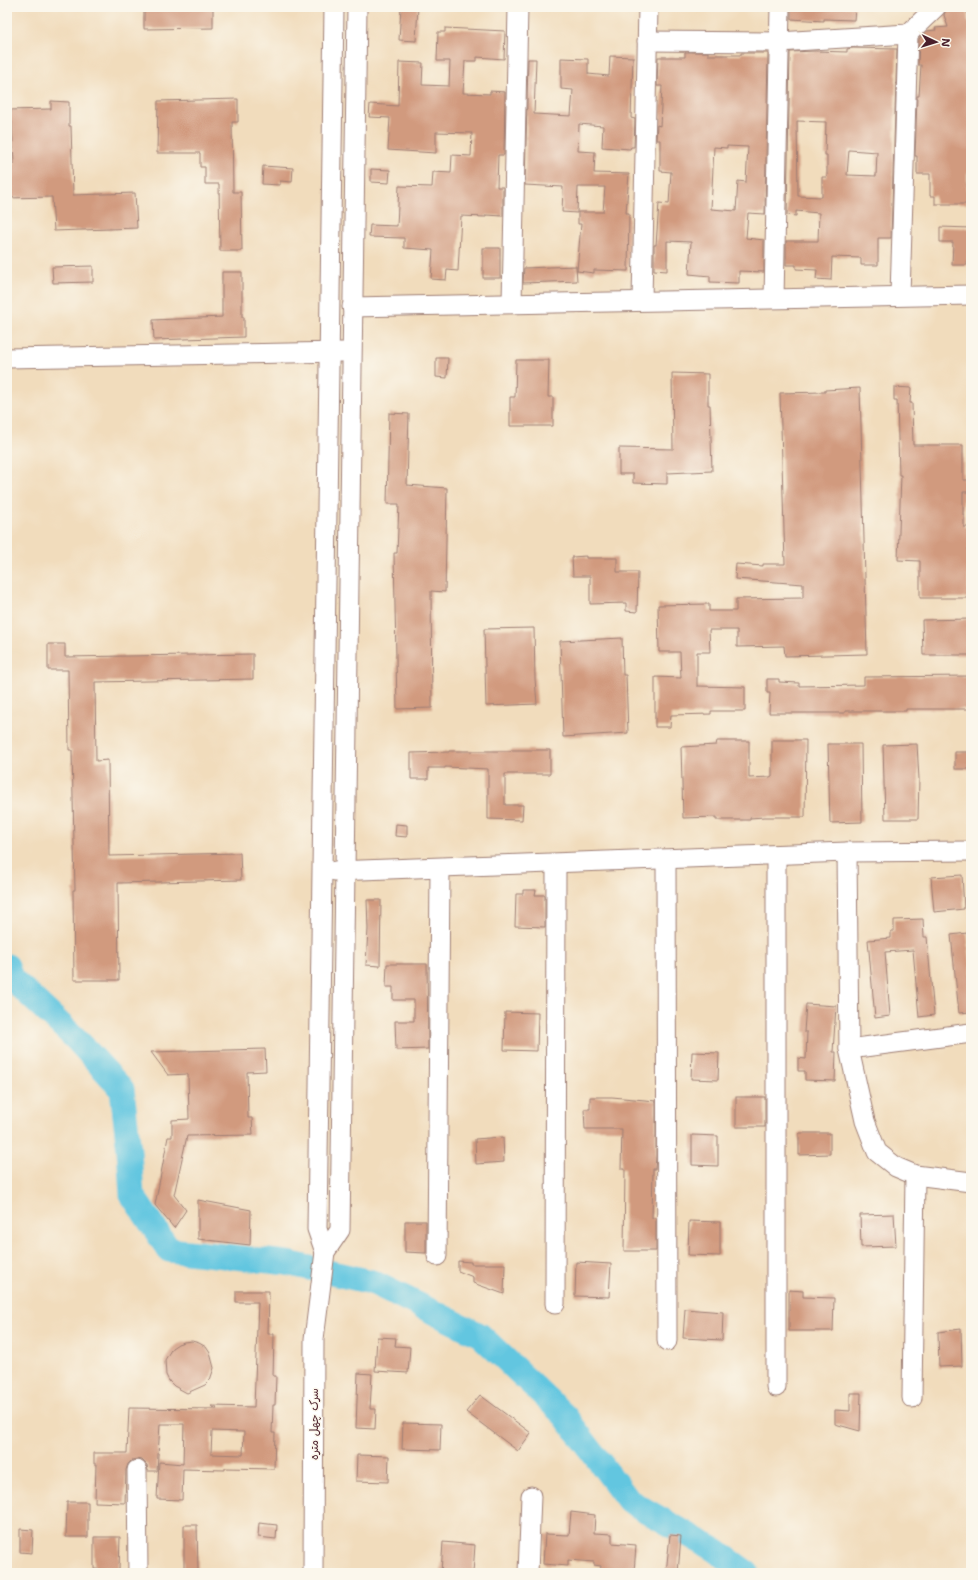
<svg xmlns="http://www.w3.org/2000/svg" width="978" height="1580" font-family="'Shantell Sans','Playpen Sans Arabic',sans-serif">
<rect width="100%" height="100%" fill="#fbf7ec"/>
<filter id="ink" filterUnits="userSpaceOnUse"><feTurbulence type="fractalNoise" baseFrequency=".025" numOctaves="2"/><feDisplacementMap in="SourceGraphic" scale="8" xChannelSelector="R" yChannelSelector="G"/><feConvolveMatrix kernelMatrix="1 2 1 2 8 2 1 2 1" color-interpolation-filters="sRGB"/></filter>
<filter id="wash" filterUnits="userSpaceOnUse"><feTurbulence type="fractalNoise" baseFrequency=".012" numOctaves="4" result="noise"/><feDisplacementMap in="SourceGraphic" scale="16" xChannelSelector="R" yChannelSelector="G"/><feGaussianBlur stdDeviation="0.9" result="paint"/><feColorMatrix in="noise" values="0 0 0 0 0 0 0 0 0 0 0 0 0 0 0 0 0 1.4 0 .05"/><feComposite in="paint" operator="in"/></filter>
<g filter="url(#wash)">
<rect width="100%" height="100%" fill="#f1dcbc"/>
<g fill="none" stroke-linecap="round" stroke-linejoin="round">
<path stroke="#62c6e0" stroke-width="25" d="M7 966 11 978 76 1039 122 1089 129 1151 132 1195 169 1250 287 1263 372 1282 480 1335 565 1416 629 1501 715 1550 747 1573"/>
</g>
<g id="blocks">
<g fill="#d19a7e" fill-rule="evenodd">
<path d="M144 7H213V28L144 29Z"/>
<path d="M401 7H418L416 41 399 40Z"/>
<path d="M791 7H855L854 20 824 19V21L791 19Z"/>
<path d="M947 7H967L968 22H971V171L967 173V204H935V196H930V174H917V156H915L917 96H919L921 65H918L919 39 927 31 936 30 935 28 948 27 944 15Z"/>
<path d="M445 28 505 31 504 59 477 57V61H465L463 93 490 94V91L505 92 504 155H498L497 187H503V216L486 215V217L461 216 458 271 447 270 446 280 431 279 433 250 404 248V238L369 237 370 225 397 226 399 186 432 187 433 172 451 173 452 155 471 156 472 133 436 132V153L388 150 390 118 369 117 370 104 398 106 399 62 423 63 422 85 449 86 450 61H437L438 32H445Z"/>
<path d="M853 48 897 49 891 238H878V265H861V258L832 257 831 280 816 279 817 270 796 269V265H786V241H818L819 213 796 211V216L787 215 790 52 815 51 847 52V49ZM797 121 826 122 825 155H827V177H822V197L798 196ZM849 150 877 152 876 176 847 175Z"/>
<path d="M685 52H708V55H741V53H768L765 214 748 213 746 238 764 240V272L739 271V283L710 282V276L689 274 691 242 667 241V271L654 270V245H656L659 203 669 204 671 172 660 171V140H656L657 125 660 126 662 86H657L658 57H685ZM727 146 748 147 746 182 738 181 736 211 711 209 714 147 727 148Z"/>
<path d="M610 56 633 57 631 118 635 119 634 147H631L630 149 602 147 603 126 579 124 578 151 595 152 594 173 629 174 626 213H629L628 271 594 270V273L577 271 581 224H578V212H603L605 187H578L577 213 562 212 563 187 525 185 528 59H536L534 114 571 116 573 90 561 89V58L588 59V74L609 76Z"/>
<path d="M238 99V122H232L233 192H241L242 251H220L219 184H205V167H200V153H157L158 101Z"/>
<path d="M51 101 69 102V126H71L73 195 135 193 137 228 54 231 52 197 7 198V165L14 164 12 122H7V110L51 109Z"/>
<path d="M263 166 293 168 292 182 280 181V185L262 184Z"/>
<path d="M371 169 390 170 389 183 371 182Z"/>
<path d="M940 227 971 228V252H968L967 265H952L953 242H940Z"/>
<rect x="483" y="248" width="17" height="30"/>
<path d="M93 266V282L53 283 52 267Z"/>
<path d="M576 266 577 281 523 283 524 268Z"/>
<path d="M222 272H242V317H244V337L154 340 153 320 222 317Z"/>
<path d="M436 358H448L447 378 436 377Z"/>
<path d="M516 360H549L548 397H553V426H510V397H515Z"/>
<path d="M672 373 708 374V405H710L712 471 667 473V484L633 483V474H619V448L673 449Z"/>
<path d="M894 387 911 388 910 403H912L913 445H963V480H971V492H963V515H964V527H971V548H968V598H920V561L898 560 901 475H899L897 400H894Z"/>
<path d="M860 388 867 654 785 656 784 646 737 647V630H709L710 652H697V686L745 687V711H711V714L671 715 670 727H655V677L681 678 680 652H659L658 605 709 604V611H736V599L803 598V584L735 579 736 564 763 566V564H785L780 393 825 392V390Z"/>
<path d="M389 413 409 414 407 485 447 488 445 592 431 591 432 708 397 709 394 553H397L399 504H387Z"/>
<path d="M586 556V558H617V572H638L637 612 626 611V603L590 604V576H573L572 557Z"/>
<path d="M970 619V655H923L922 620Z"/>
<path d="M534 628 535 679 537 704 486 706 484 629Z"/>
<path d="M622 638 623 675H626L628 733 563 737 560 641Z"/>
<path d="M48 644H65V657L253 654V679L95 682 96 761 108 760 109 856 240 853 241 880 118 883 119 980H74L73 890H75L72 750H69L68 670H48Z"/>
<path d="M971 676V709H906V711H845V713H769L770 693H767V679H779V682L799 683V686L864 685V677Z"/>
<path d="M772 740H806L805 817H764L750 818V820H716V817L683 818 681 747 716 745 717 741H749V778L770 777 772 776Z"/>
<path d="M828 744H861L862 822 830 823Z"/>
<path d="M917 744 919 779 918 819H885L883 745Z"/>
<path d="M511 750H550V774H505V805H523L522 820 488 819V769L445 767V768H428V779H411V753L449 752V751H511Z"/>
<rect x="955" y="752" width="16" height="17"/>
<path d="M396 824 407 825V837L395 836Z"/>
<path d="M962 875 964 909 934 912 931 877Z"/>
<path d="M523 890H536L535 895H545V927L515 926 516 894H523Z"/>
<path d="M367 900H381L380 966 366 965 368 929Z"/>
<path d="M923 919 924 937H927L934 1015 919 1017 913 950 885 952 890 1016 875 1018 868 940 891 938V931H894V920Z"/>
<path d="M967 933 971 968V1012L959 1013 951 935Z"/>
<path d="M387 964H427L428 1049 396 1050 395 1021H414V1000H393V987H386Z"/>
<path d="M806 1004 836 1006 833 1052H836L835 1081 805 1080V1071H798V1058L806 1059 807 1032H804Z"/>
<path d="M505 1012 538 1013 537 1051 504 1050Z"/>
<path d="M265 1049 266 1071 247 1072 248 1118H252L253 1135 187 1136 174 1195 186 1210 174 1228 155 1205 168 1137H172V1120L189 1119 188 1074 168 1075 151 1052Z"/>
<path d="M692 1052 719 1053 718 1080 691 1079Z"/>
<path d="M590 1097H612L656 1101V1157L655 1169H653L652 1218H656V1251H624L625 1169H621L622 1129H585L584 1109H590Z"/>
<rect x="736" y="1097" width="29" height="30"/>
<path d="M799 1133H830V1154L799 1155Z"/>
<path d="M692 1135 718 1136V1166L692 1165Z"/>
<path d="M503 1137 504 1162 476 1164 475 1139Z"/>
<path d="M198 1200 251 1210 250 1245 198 1239Z"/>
<path d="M894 1214 896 1246 861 1247 860 1215Z"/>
<path d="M405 1221H426V1253L405 1252Z"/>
<path d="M689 1221 720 1222V1256L688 1255Z"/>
<path d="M458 1261 471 1262V1264H505L504 1294 473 1283V1277L458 1271Z"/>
<path d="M576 1262 611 1264 609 1297 575 1296Z"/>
<path d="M789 1290 803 1291V1297L834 1298 833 1331H789Z"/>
<path d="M236 1291H269L268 1334H274L273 1376H276L275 1405H273L272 1433H275L274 1469 225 1468V1470L183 1469 182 1500 157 1499 159 1462 183 1464 184 1424H160L157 1471H148L147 1465 142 1460 137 1459 132 1460 128 1464 126 1470 125 1503 95 1502 96 1464H94V1453H127L129 1408 217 1409 211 1406 254 1407 258 1302H236ZM212 1431 244 1432 243 1455 211 1454Z"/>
<path d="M685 1309 723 1312 722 1340 683 1338Z"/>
<path d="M961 1329 962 1366 939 1367 938 1332Z"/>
<path d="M377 1337 396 1338 395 1346 410 1347 408 1373 375 1371Z"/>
<path d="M192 1341 199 1343 206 1347 210 1353 214 1368 210 1380 205 1385 187 1393 174 1386 169 1381 166 1375 165 1360 172 1348 178 1344 184 1342Z"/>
<path d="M358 1373 372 1374 370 1409H376L375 1429 356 1428Z"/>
<path d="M850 1393H861L860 1431 835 1424V1410L850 1411Z"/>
<path d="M480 1395 531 1433 518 1451 466 1412Z"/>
<path d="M403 1423 441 1424 440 1450 402 1449Z"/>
<path d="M357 1455 389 1456 388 1482 356 1481Z"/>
<path d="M67 1502H88V1537H66Z"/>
<path d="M571 1512 595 1515 594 1533 612 1534V1543L636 1545 634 1573H600L601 1566 594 1565V1562L568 1560V1566L543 1564 545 1534 569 1535Z"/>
<path d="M259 1523 277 1525 276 1539 258 1537Z"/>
<path d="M184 1525H197L198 1573H184Z"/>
<path d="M20 1529 33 1530 32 1553 20 1552Z"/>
<path d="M670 1535 681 1536 678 1573H666Z"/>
<path d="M94 1537H120L119 1570 94 1569Z"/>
<path d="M443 1542 475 1545 473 1573H441Z"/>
</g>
</g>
</g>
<g filter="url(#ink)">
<use href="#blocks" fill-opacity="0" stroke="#9e7e74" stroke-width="1"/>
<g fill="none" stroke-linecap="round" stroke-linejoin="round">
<g stroke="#9e7e74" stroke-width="21">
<g id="minor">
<path d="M647 41 779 42 908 34 936 7"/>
<path d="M900 295 908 34"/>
<path d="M774 298 780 7"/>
<path d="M642 300 648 7"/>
<path d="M512 303 518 7"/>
<path d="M352 307 971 295"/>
<path d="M7 358 342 352"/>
<path d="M847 852 849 1049 865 1121 877 1152 896 1167 915 1175 971 1182"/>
<path d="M776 856V1387"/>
<path d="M666 860 667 1341"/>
<path d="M335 871 847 852 971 851"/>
<path d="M849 1049 971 1033"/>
<path d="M325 1252 317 1229 334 7"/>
<path d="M437 1256 440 868"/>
<path d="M555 1304 556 864"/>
<path d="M912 1398 915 1175"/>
<path d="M137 1470 138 1573"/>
<path d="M313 1573 314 1339 325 1252 340 1230C347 822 350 415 357 7"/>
<path d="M528 1573 531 1496"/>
</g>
</g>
<use href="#minor" stroke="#fff" stroke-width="19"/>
</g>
</g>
<g text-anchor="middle" stroke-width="3" stroke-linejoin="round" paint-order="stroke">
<g font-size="11" fill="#4a1f2b" stroke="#fbf7ec">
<text transform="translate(314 1424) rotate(-90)" y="4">سرک چهل متره</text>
</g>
</g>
<rect width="978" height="1580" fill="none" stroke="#fbf7ec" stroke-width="24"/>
<g transform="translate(936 42) rotate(94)" stroke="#fbf7ec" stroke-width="3" paint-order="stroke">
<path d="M0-3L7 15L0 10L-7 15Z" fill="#4a1f2b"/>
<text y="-6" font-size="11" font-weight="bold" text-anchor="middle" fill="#4a1f2b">N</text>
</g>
</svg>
